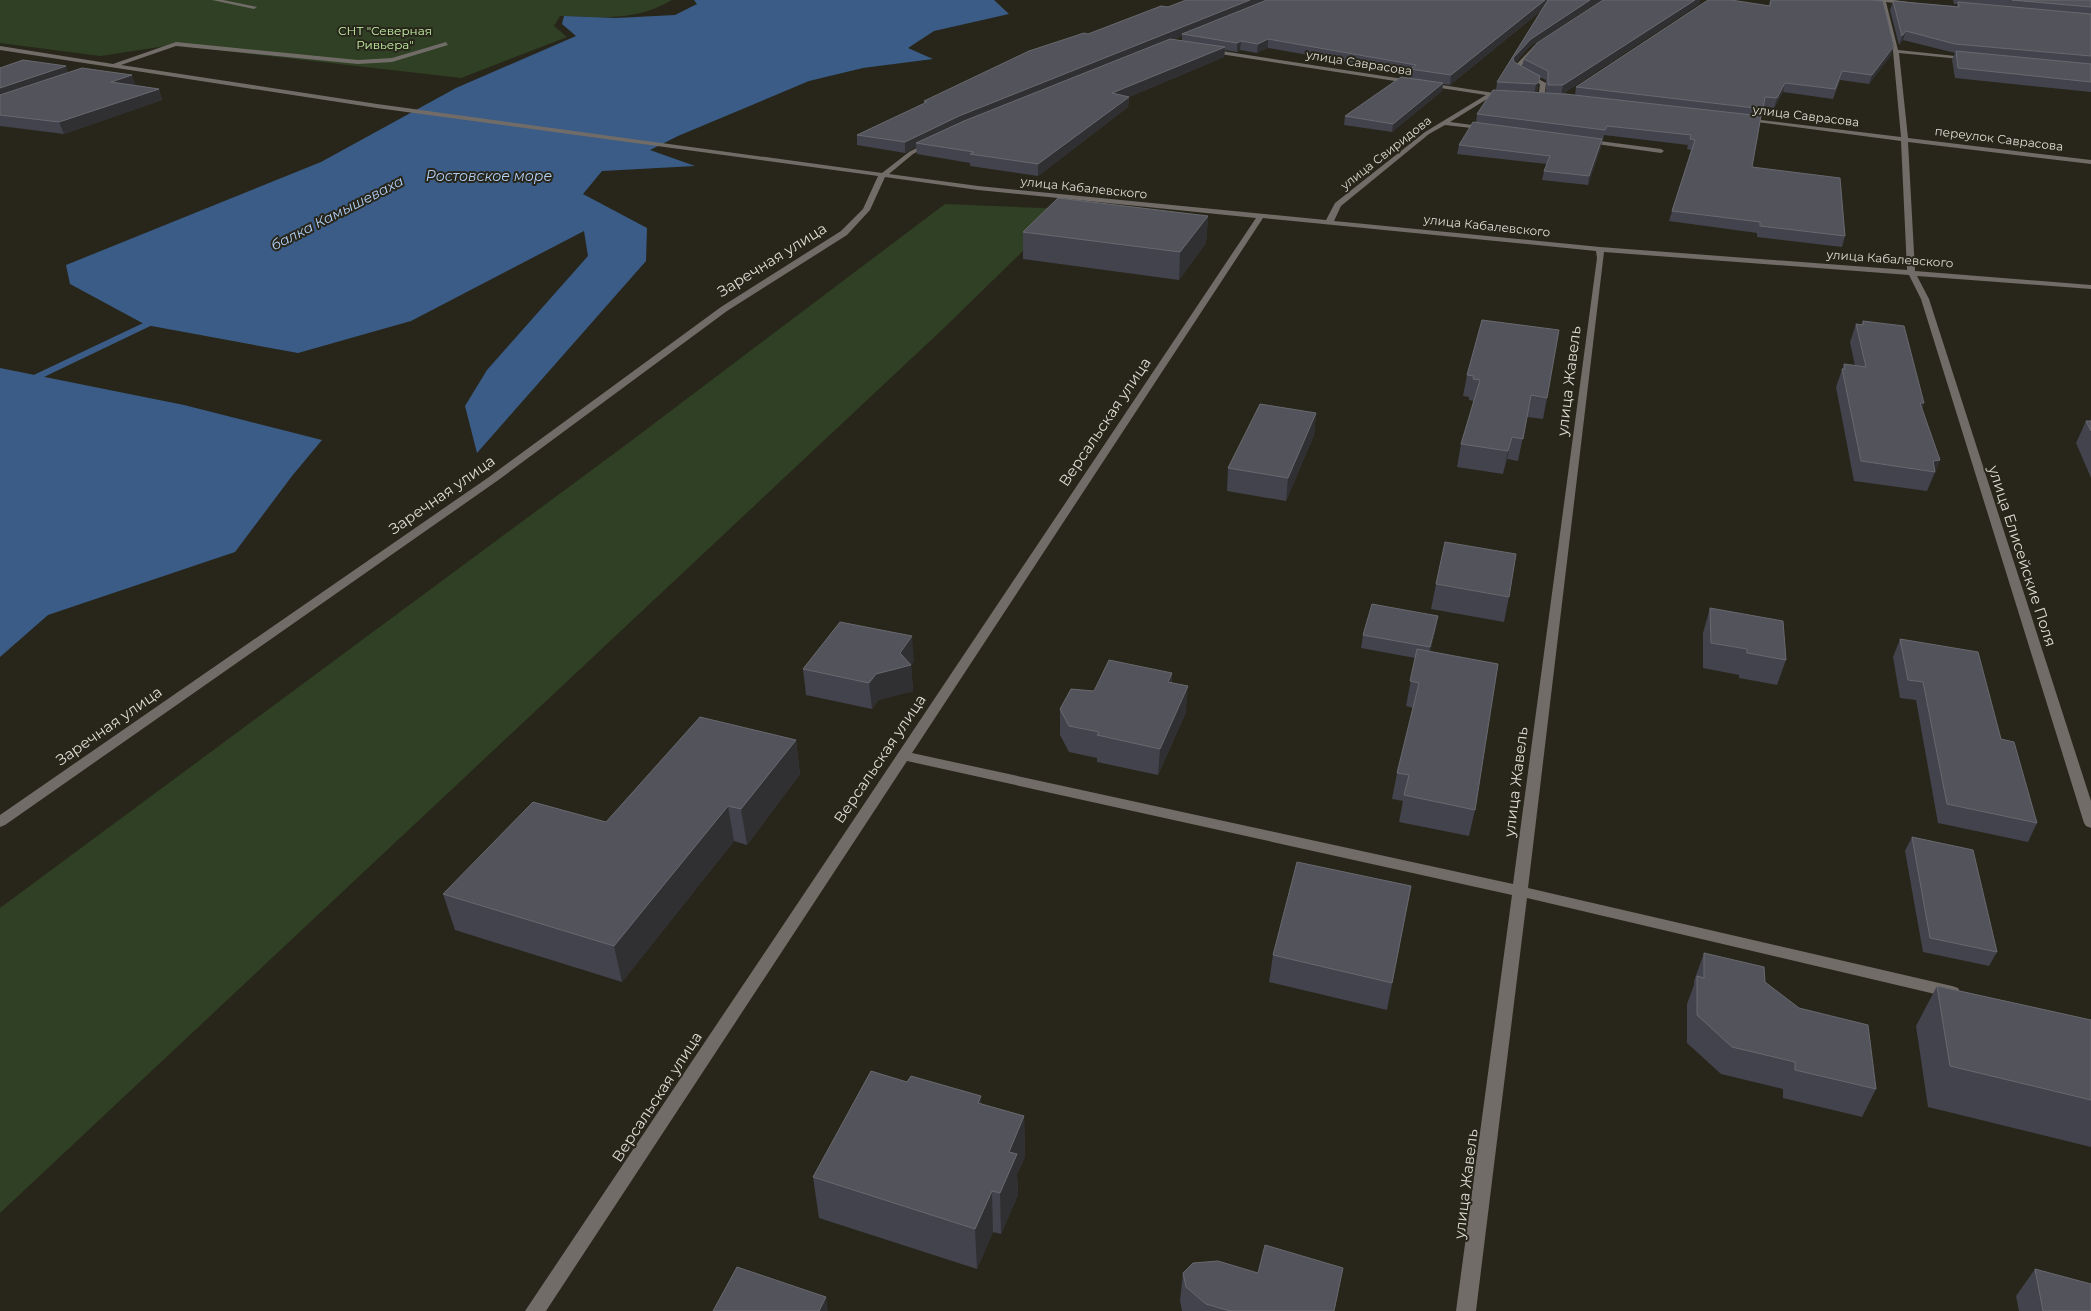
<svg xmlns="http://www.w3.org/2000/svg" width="2091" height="1311" font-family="Montserrat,sans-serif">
<rect width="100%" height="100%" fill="#28261a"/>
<g fill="#2f4024">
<path d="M0 0H672C635 22 600 17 560 16L554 26 567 37 461 78 173 45 100 56 0 43Z"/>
<path d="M945 204 1066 209 945 327 0 1213V908L627 444Z"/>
</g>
<g fill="#3a5c86">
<path d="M694 0H994L1009 14 934 31 908 48 933 59 863 68 809 81 678 136 650 150 695 166 602 171 583 194 647 228 646 261 477 453 465 406 487 370 588 256 584 231 411 321 298 353 146 325 70 284 66 265 321 162 456 88 576 36 562 24 564 16 616 18 675 15 697 4Z"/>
<path d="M0 368 184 405 322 440 292 476 235 552 48 615 0 657Z"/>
</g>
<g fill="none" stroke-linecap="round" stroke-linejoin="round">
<path fill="#3a5c86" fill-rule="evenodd" d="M160 315 163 316V320L0 398V391Z"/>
<g fill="#716c67" fill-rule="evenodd">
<path d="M212 0H223L257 7 254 9Z"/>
<path d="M1875 0H1894L1923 4 1920 6 1886 2 1898 50 1974 58 1971 60 1899 53 1908 138 2091 160V164L1908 142 1915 271 2091 285V289L1917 276 1929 299 2091 801V828L2086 826 2084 823 1921 299 1909 275 1604 252 1528 888 1952 986 1958 988 1960 992 1958 996 1952 998 1527 898 1476 1311H1456L1512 895 907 761 546 1311H525L1256 218 978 190 885 177 870 210 847 235 727 311 497 481 5 825 0 827V815L489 477 721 307 841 231 863 209 878 176 377 108 0 50V46L113 64 176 42 358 60 392 58 446 42 448 45 392 62 358 64 176 46 121 65 377 104 882 173 909 152 930 141 933 143 932 144 913 154 889 174 978 186 1326 220 1335 203 1425 132 1486 95 1207 52 1209 49 1507 95 1505 98 1492 96 1450 122 1487 127 1490 129 1489 130 1445 125 1429 134 1341 206 1334 221 1600 247 1907 270 1901 141 1741 120 1744 118 1901 137 1893 51 1881 2ZM1263 218 1596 251 1597 258 1513 884 912 753Z"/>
<path d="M1534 46 1537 48 1519 69 1546 83 1545 93 1536 100 1533 98 1539 92 1540 84 1512 69Z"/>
<path d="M1584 139 1661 149 1664 151 1661 153 1582 142 1581 141Z"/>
</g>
</g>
<g fill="#42434d" fill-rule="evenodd">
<path d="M1601 0 1529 47 1515 63 1522 67 1524 59 1603 0H1700L1699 4 1564 93 1575 95 1576 87 1769 5 1770 0H1869L1894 46 1891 55 1869 84 1840 80 1833 99 1783 92 1774 108 1763 106 1761 116 1752 167 1845 236 1842 247 1757 237V233L1669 221 1672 211 1691 150 1687 149 1688 145 1604 135 1603 140H1602L1601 147 1588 185 1542 180 1544 171 1547 164 1457 154 1459 145 1476 122 1477 114 1496 90 1497 82 1542 10 1450 85 1443 84 1442 91 1392 132 1344 125 1345 116 1409 78V73L1268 48 1257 53 1240 50 1237 52 1225 50 1224 57 1129 97 1128 107 1038 176 970 166V163L917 154 916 147 905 153 857 145V135L924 104V101L1088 34 1168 7ZM1182 36V41L1173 40ZM1540 77 1546 80V93L1536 92 1537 91Z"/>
<path d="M1953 0H2091V92L1955 78 1952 60 1955 53 1903 40 1899 45 1890 10 1893 1 1957 6V4H1954Z"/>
<path d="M0 68 69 72 136 85 159 89 162 100 64 134 0 126Z"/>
<path d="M1208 216 1206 243 1179 280 1023 259V232Z"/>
<path d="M1482 320 1547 398 1543 419 1527 417 1518 461 1507 459 1503 474 1457 467 1461 444 1474 401 1469 400V397L1463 396 1467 375Z"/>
<path d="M1863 321 1924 403 1922 409 1940 460 1927 491 1854 481 1836 387 1844 364 1855 366 1850 342 1856 324 1861 325Z"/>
<path d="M1316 413 1314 435 1286 501 1227 491 1228 468Z"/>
<path d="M2091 419V478L2076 443 2086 421H2090Z"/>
<path d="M1436 584 1509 597 1504 622 1431 609Z"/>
<path d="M1710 608 1786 660 1777 685 1739 678V675L1703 668V633Z"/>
<path d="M1436 628 1430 651 1475 810 1469 836 1399 822 1403 801 1392 799 1397 773 1413 708 1406 706 1415 658 1361 648 1363 635Z"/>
<path d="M1900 639 2001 739 2037 823 2028 842 1938 823 1916 700 1900 698 1893 657Z"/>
<path d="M914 661 911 665 913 691 878 700 872 709 806 695 803 669Z"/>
<path d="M1172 673V683L1186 712 1158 775 1097 762V758L1069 752 1060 735V709L1094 691Z"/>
<path d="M796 740 800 774 747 845 734 841 622 982 455 930 443 894Z"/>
<path d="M1912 837 1997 952 1989 966 1923 952 1905 851Z"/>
<path d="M1411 886 1387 1010 1269 982 1273 955Z"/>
<path d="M1704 953 1765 982 1876 1089 1862 1117 1783 1098V1089L1721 1074 1687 1043V1004L1694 985V981Z"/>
<path d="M1937 986 2091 1020V1147L1928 1107 1916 1026Z"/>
<path d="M907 1082 981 1096V1104L1024 1116 1025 1157 1017 1174 1018 1195 1001 1234 993 1232 977 1269 819 1218 813 1177Z"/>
<path d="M2035 1269 2091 1311H2019L2016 1296Z"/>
<path d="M1183 1273 1334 1311H1182L1180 1301Z"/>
</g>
<g fill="#303033">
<path d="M1250 0H1270L1182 34V36L959 126 916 143V147L905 153V142L959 116Z"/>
<path d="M1545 0H1550L1549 4 1450 85 1451 75Z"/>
<path d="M1590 0H1601L1529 47 1512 67 1513 58 1531 39Z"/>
<path d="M1695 0H1700L1699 4 1561 95 1563 85Z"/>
<path d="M1906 31 1903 40 1899 45 1902 36Z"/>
<path d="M1268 39V48L1257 53 1258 44Z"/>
<path d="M1241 41 1240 50 1237 52V43Z"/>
<path d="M1894 46 1891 55 1869 84 1872 75Z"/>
<path d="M1225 47 1224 57 1129 97 1128 107 1038 176V164L1112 93Z"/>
<path d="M66 66 70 77 0 101V88Z"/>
<path d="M132 75 136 86 111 82Z"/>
<path d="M1539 82 1537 91 1534 94 1536 84Z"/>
<path d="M1443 83 1442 91 1392 132 1393 124Z"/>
<path d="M1785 83 1783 92 1774 108 1777 98Z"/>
<path d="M159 89 162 100 64 134 59 122Z"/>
<path d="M1602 139 1601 147 1588 185 1589 176Z"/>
<path d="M1208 216 1206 243 1179 280 1180 252Z"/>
<path d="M1920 403H1924L1917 421Z"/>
<path d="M1316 413 1314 435 1286 501 1288 478Z"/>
<path d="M1512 437 1507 459 1503 474 1508 451Z"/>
<path d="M1940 460 1933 479H1932L1935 472 1933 461Z"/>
<path d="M1438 616 1436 628 1428 660 1430 647Z"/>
<path d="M912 636 914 661 911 665 913 691 878 700 872 709 869 683 876 674 900 653Z"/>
<path d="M1172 673 1171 699 1168 682Z"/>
<path d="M1188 686 1186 712 1158 775 1160 749Z"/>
<path d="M796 740 800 774 747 845 741 809Z"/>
<path d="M728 806 734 841 622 982 614 946Z"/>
<path d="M981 1096 983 1137 978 1103Z"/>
<path d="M1024 1116 1025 1157 1017 1174 1018 1195 1001 1234 1000 1193 1009 1152Z"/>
<path d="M992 1191 993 1232 977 1269 975 1229Z"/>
<path d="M826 1297 828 1311H819Z"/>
</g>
<g fill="#53535c" stroke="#68696f">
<path d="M1186 0H1250L959 116 905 142 857 135 927 102 924 101 1029 51 1084 33 1088 34 1161 6 1168 7Z"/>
<path d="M1267 0H1545L1451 75 1410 69 1416 65 1268 39 1258 44 1241 41 1237 43 1182 34Z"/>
<path d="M1548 0H1590L1531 39 1513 58 1514 62 1540 76 1539 82 1536 84 1497 82Z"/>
<path d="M1603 0H1695L1563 85H1548V71L1524 59 1537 43Z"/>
<path d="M1708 0H1731L1770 6 1771 0H1869L1883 1 1894 46 1872 75 1842 71 1835 89 1785 83 1777 98 1765 97 1763 109 1576 87Z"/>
<path d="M2012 0H2091V7Z"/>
<path d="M1893 1 1959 7 1958 2 2091 14V56L1955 44 1906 31 1902 36Z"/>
<path d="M1170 39 1225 47 1112 93 1129 97 1038 164 970 154 974 152 916 143 964 121Z"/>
<path d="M1956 51 2091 64V82L1958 68Z"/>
<path d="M23 60 66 66 0 88V68Z"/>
<path d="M82 68 132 75 111 82 159 89 59 122 0 115V95Z"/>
<path d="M1401 77 1443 83 1393 124 1345 116Z"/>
<path d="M1493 90 1565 94 1761 116 1752 167 1840 178 1845 236 1760 226V222L1672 211 1695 140 1690 139 1691 135 1607 126 1605 130 1477 114Z"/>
<path d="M1473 122 1602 139 1589 176 1544 171 1550 156 1459 145Z"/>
<path d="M1058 198 1208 216 1180 252 1023 232Z"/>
<path d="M1482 320 1559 330 1547 398 1531 395 1523 439 1512 437 1508 451 1461 444 1480 380 1473 379 1474 376 1467 375Z"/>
<path d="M1863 321 1904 326 1924 403H1920L1940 460 1933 461 1935 472 1861 461 1842 369H1845L1844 364 1866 367 1856 324 1863 325Z"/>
<path d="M1260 404 1316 413 1288 478 1228 468Z"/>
<path d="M2086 421H2091V431Z"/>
<path d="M1445 542 1516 554 1509 597 1436 584Z"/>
<path d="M1372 604 1438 616 1430 647 1363 635Z"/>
<path d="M1710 608 1783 621 1786 660 1747 653V649L1711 643Z"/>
<path d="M840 622 912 636 900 653 911 665 876 674 869 683 803 669Z"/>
<path d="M1900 639 1978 652 2001 739 2014 742 2037 823 1947 804 1923 682 1908 680Z"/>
<path d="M1417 649 1498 664 1475 810 1404 795 1409 775 1397 773 1419 683 1410 681Z"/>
<path d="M1109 660 1172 673 1168 682 1188 686 1160 749 1097 735 1099 732 1069 726 1060 709 1071 689 1094 691Z"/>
<path d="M700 717 796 740 741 809 728 806 614 946 443 894 533 802 606 822Z"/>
<path d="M1912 837 1973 850 1997 952 1930 938Z"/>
<path d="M1297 862 1411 886 1392 983 1273 955Z"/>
<path d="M1704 953 1764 967 1765 982 1799 1008 1868 1025 1876 1089 1795 1070V1062L1732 1047 1697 1015V976L1704 978Z"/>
<path d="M1937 986 2091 1020V1100L1950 1066Z"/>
<path d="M871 1071 907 1082 911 1076 981 1096 978 1103 1024 1116 1009 1152 1017 1154 1000 1193 992 1191 975 1229 813 1177Z"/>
<path d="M1265 1245 1343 1268 1334 1311H1230L1206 1304 1186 1287 1183 1273 1193 1263 1218 1261 1258 1273Z"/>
<path d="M737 1267 826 1297 819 1311H713Z"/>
<path d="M2035 1269 2091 1284V1311H2043Z"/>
</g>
<g text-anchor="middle" stroke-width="4" stroke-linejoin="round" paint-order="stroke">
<g font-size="12" fill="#c4f2a7" stroke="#28261a">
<text x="385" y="35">СНТ "Северная<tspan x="385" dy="14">Ривьера"</tspan></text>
</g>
<g font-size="12" fill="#deddd5" stroke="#28261a">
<text transform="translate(1359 63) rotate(9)" y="4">улица Саврасова</text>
<text transform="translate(1806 116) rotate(7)" y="4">улица Саврасова</text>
<text transform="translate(1999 139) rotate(7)" y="4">переулок Саврасова</text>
<text transform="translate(1386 153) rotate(-38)" y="4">улица Свиридова</text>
<text transform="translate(1084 188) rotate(6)" y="4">улица Кабалевского</text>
<text transform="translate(1487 226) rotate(6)" y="4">улица Кабалевского</text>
<text transform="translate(1890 259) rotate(4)" y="4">улица Кабалевского</text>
</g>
<g font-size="14" font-style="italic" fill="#b0d0f8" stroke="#28261a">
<text x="489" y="181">Ростовское море</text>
<text transform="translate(337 213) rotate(-27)" y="5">балка Камышеваха</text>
</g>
<g font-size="15" fill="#deddd5" stroke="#28261a">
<text transform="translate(772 260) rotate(-32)" y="5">Заречная улица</text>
<text transform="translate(1569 381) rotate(-83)" y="5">улица Жавель</text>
<text transform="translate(1105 422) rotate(-56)" y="5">Версальская улица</text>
<text transform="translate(442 495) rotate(-35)" y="5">Заречная улица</text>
<text transform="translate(2022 556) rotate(72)" y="5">улица Елисейские Поля</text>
<text transform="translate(109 726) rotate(-35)" y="5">Заречная улица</text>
<text transform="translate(880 759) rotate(-56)" y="5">Версальская улица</text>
<text transform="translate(1516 782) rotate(-83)" y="5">улица Жавель</text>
<text transform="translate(657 1097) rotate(-57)" y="5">Версальская улица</text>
<text transform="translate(1466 1184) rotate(-83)" y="5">улица Жавель</text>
</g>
</g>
</svg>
